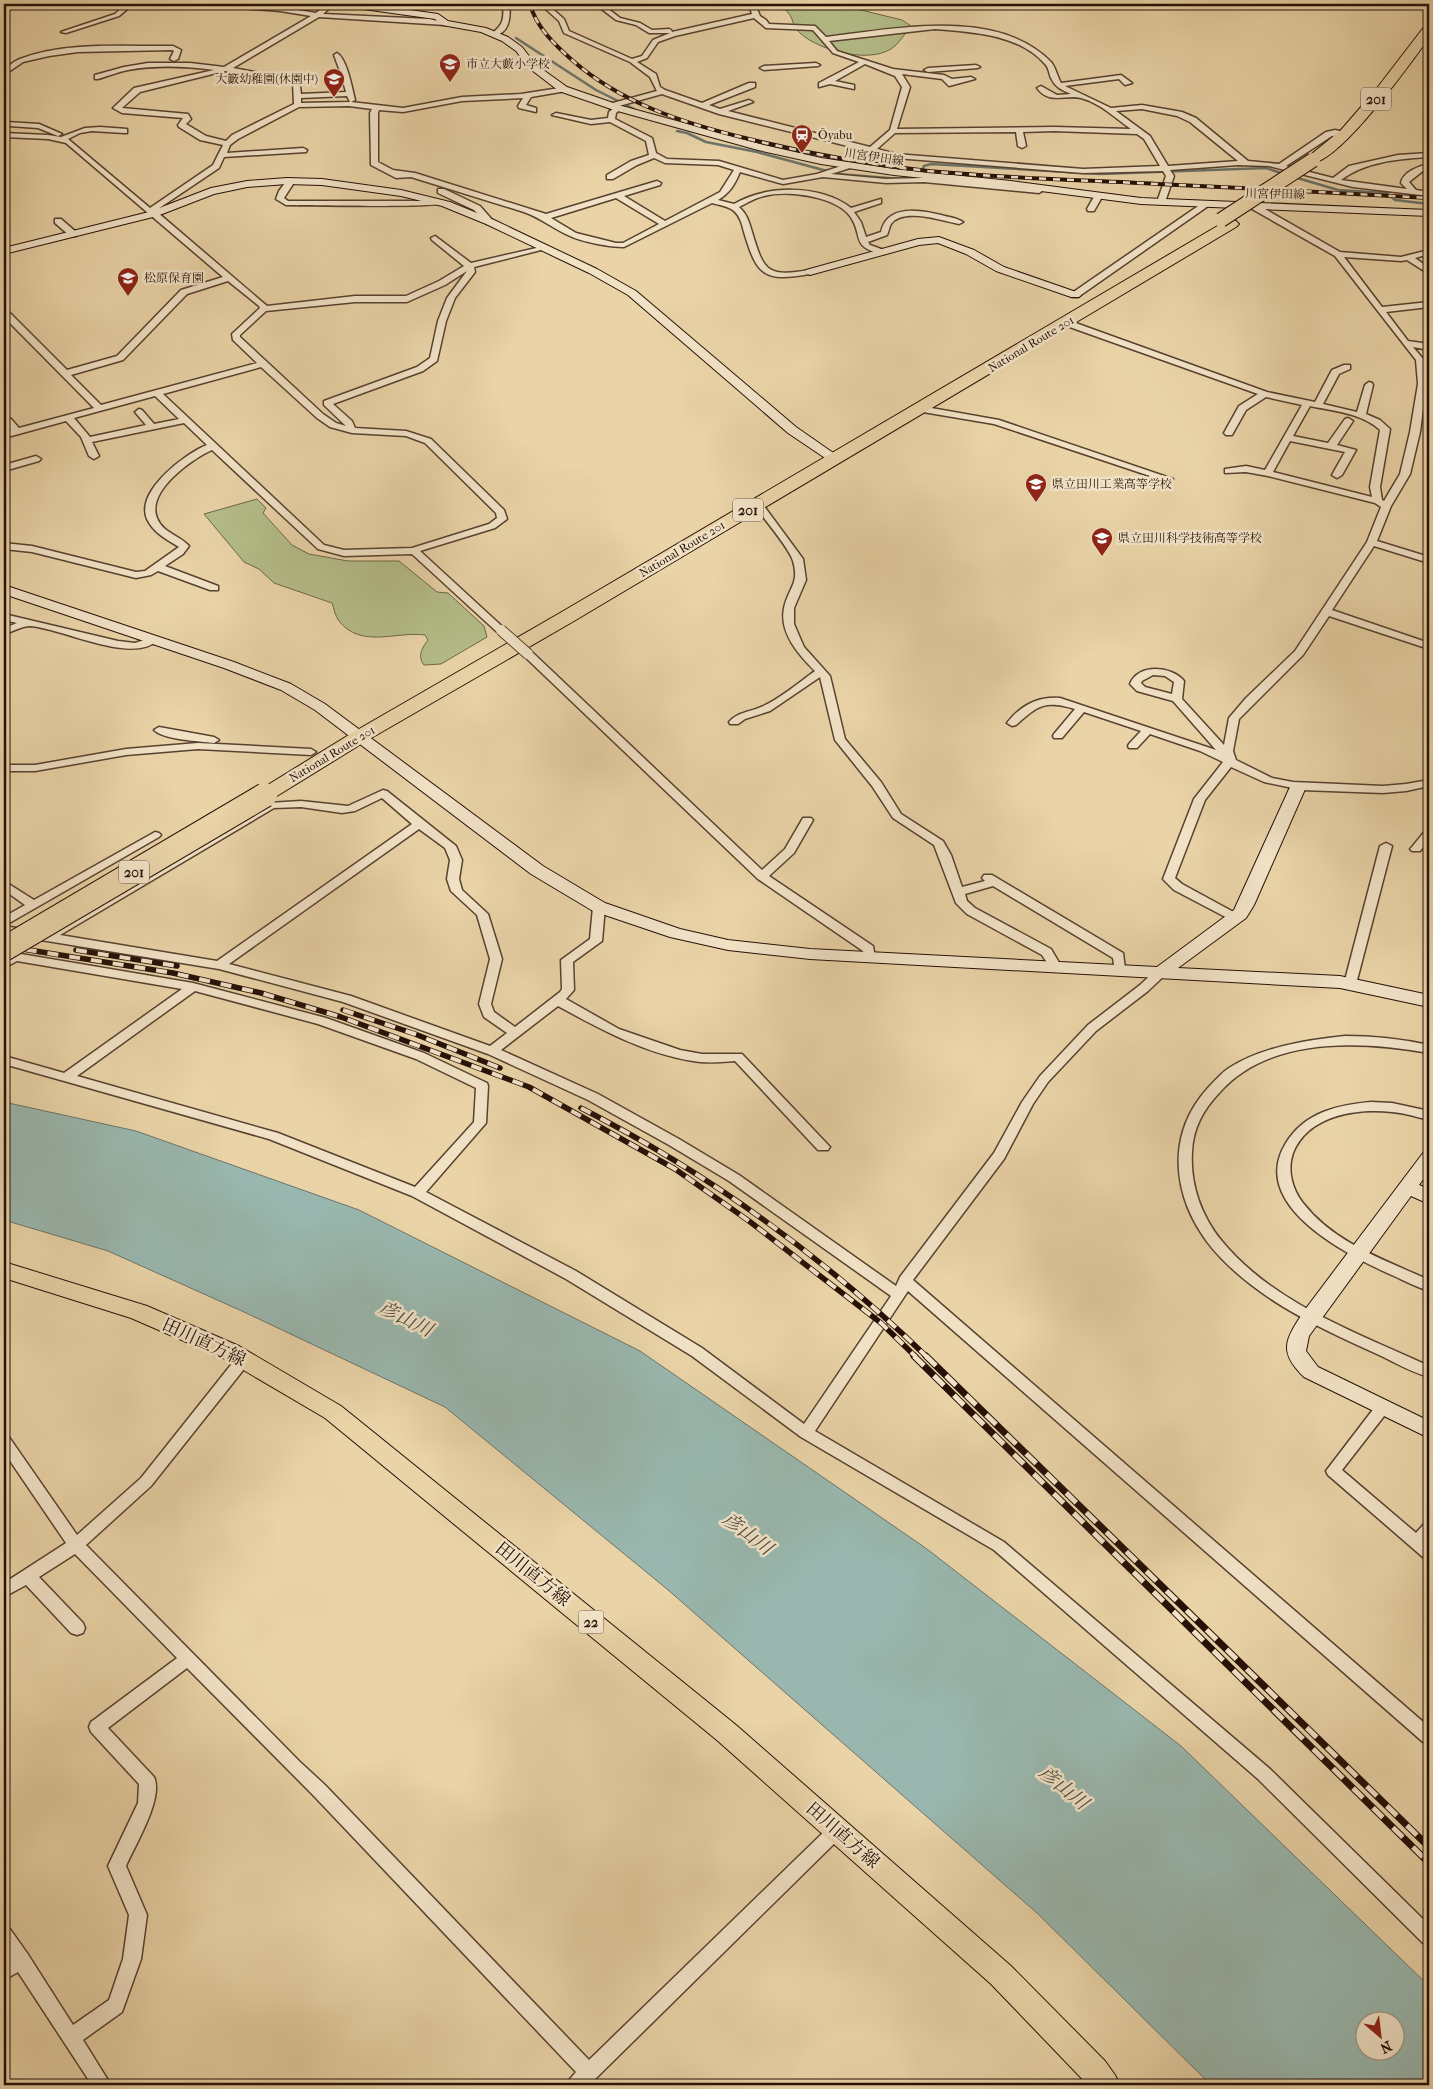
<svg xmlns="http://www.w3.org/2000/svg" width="1433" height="2089" font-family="'IM FELL French Canon','Noto Serif JP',serif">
<rect width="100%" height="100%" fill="#e9d3a7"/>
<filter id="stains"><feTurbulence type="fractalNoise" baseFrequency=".004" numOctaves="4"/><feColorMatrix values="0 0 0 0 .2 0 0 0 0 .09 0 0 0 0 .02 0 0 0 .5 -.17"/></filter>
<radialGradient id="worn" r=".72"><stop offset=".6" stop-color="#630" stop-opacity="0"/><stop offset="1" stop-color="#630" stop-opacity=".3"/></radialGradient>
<g fill="#b4bd89" stroke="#6d6648">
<path d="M779 4H843L857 9 902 20 911 26C905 33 899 44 891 49 867 64 814 50 796 29 793 25 793 20 790 15 787 11 783 7 779 4Z"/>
<path d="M257 499 266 508 263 513 292 545 309 554 348 561H399L437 592 448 593 484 626 487 637 441 664 424 665C417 656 422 648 428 640L425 635C396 631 361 649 339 621 335 616 334 608 332 603L274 583 259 569 244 562 204 514Z"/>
</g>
<path fill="#99b7ae" stroke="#6b746b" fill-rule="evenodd" d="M4 1102 136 1131 359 1210 640 1351 927 1549 1181 1746 1429 1986V2085H1211L1038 1914 667 1589 445 1407 244 1312 108 1251 4 1220ZM1366 2022H1396V2052H1366Z"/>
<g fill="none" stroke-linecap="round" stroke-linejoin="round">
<g stroke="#6b746b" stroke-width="2.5">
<path d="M516 38 596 90 634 109"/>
<path d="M677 131 687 133 706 142 757 152 838 174 901 179"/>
<path d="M1294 177 1338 190 1387 193 1395 200 1429 204"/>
<path d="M909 179 920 176 924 166 931 164 1101 174 1266 168 1284 174"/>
</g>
<g stroke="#57412f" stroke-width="3">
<g id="street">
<path d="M126 4H133L119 16 66 33 61 32 115 14Z"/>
<path d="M208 4 280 7 316 13 327 4H334L323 14 429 19 448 23 445 25 319 17 233 68 299 80 301 94 346 92 341 74 334 55 337 53C347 59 352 88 355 100L351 102 403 108 462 97 521 94 566 87V91L531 97 526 105 536 108V112L519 108 518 106 523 98 462 101 403 112 379 110 378 113V162L393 170 415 173 546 214 657 181 661 183 660 185 624 196 665 221 720 192 734 170 718 165 665 163 654 158 637 165 613 179H607V175L631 161 649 155 646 141 610 122 591 124 552 115 556 113 591 120 608 118 609 112 614 108H609V104L657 91 650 77 630 62 564 33 559 21 540 4H547L564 19 569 31 632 59 642 56 653 40 670 33H649L636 25 616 20 595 4H602L620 18 640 23 652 30 669 29 671 30 672 32 752 14 749 4H755L760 16 766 20 769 24 815 26 826 37C894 29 998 7 1051 62 1056 68 1057 76 1061 83L1121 75 1132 83 1125 85 1119 79 1065 86 1111 108 1142 105 1182 112 1196 118 1248 161 1279 164 1326 132 1335 130 1350 133 1346 135 1332 136 1286 166 1333 178 1349 166 1398 155 1429 153V157C1399 159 1366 161 1341 180L1407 189 1401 183C1403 172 1419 166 1429 164V168L1424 170 1409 182 1416 190 1429 192V196L1353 187 1269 166 1238 165 1170 170 1174 176 1165 202 1161 204 1157 202 1166 176 1163 171 1083 173 896 158 719 114 662 94 619 106 622 108 616 113 615 119 652 138 656 153 667 159 719 161 783 180 817 174 847 164 851 166 850 168 831 174 886 179 922 178 929 174 933 176 931 178 1037 188 1041 187 1045 189 1039 193 924 182 886 183 823 177 783 184 740 172C735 184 730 193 718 200L734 204C766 185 820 184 851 208L881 199V203L854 212 861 222 866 237 881 232C887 204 920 210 941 215 948 217 957 218 963 222L959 224C943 221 903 207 891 224 889 227 889 231 887 235L868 242 870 245 884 250V254H881C850 246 864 236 850 216 835 196 787 190 764 196 755 198 747 203 739 207 747 214 749 222 752 232 764 272 767 277 810 270L814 272 810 274C764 282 757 276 744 232 742 224 740 216 734 211 728 206 719 205 712 203L624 247C610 247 582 242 570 236 554 229 541 218 524 212L411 177 396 178 371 165 370 113 372 109 349 106 299 107 238 139 230 145 227 153 303 148 307 150 306 152 224 157 219 168 158 209 157 212 267 306 355 296H406L439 281 464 266 432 240 431 238 435 236 471 263 545 246 549 248 474 267 475 272 455 298 446 321 437 361 423 371 333 404 352 421 355 428 406 431 431 439 504 510 507 519 495 528 420 551 506 630 505 632H497L412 554 344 556 318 549 212 450C192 459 146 491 157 518 163 533 179 535 189 546L183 554 165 566 218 586V590H210L158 571 151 575 136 578 32 552 4 549V543L32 546 136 572 145 571 179 547C166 539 154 533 147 519 135 491 186 453 207 445L184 423 92 442 99 456 94 459 89 456 81 437 66 421 4 438V432L11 430 4 422V416L11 419 19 428 94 408 4 317V310H7L67 370 117 356 181 290 223 277 66 143 48 139 4 137V133L48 135 61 137 85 128 100 127 127 129V133H124L92 131 80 133 68 139 150 208 213 165 223 145 200 140 179 127 178 125 183 118 122 113 113 108 134 88 214 70C185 66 156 65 128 70 118 72 108 76 98 79H95V75L124 67 148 63H190L224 67 311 16 280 11 211 6ZM754 18 766 28 813 30 833 53 859 62 819 83V87L830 84 854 89V85L835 81 865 64 895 76 902 87 890 130 870 147 728 111 753 102 749 100 720 109 709 105 755 87V83H749L702 103 665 90 660 87 656 74 637 62 647 58 658 42 675 36ZM935 29C972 32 1019 34 1045 64 1049 68 1049 74 1051 78 1056 88 1062 90 1071 94L1057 95 1041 86 1037 88C1049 105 1066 94 1081 98 1100 103 1115 118 1131 129L1054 127 897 129 910 87 902 74 942 79 949 86 975 79 971 77 952 79 944 75 893 69 837 51 829 41ZM225 71 293 83 294 104 232 135 226 141 206 136 186 124 191 119 188 114 122 108 140 92ZM347 96 350 102 301 103V98ZM1142 109 1177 116 1190 122 1238 161 1168 166 1150 136 1116 111ZM1054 131 1137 134 1144 139 1160 166 1083 169 896 154 877 149 895 133 1016 132 1018 146 1022 148 1026 146 1023 132ZM616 198 659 224 623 243H616L576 233 551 218ZM467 271 447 298 438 321 430 358 417 367 324 401V405L346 426 336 423 323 414 240 337V335L266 311 355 302H407L445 285ZM228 281 259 306 260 308 232 334 233 340 257 363 101 405 71 375 123 360 187 294ZM261 367 317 418 330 427 352 433 406 436 425 443 496 513 497 518 489 524 412 548 344 550 324 545 163 394ZM155 396 179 419 154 424 142 410 139 409 135 412 146 425 90 437 74 418Z"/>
<path d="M503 4H509C511 17 509 36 492 35V33C504 25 504 17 503 4Z"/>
<path d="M173 46 181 50 178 59 174 61 170 59 174 51 172 50 78 52 49 56 23 62 4 75V70C9 66 14 61 20 59 67 41 124 47 173 46Z"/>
<path d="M816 63 820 65 818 66 764 70 760 68 764 66Z"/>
<path d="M976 65 980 67 978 68 928 72 924 70 928 68Z"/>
<path d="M6 122 39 124 62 134 58 136 38 128 9 126H6Z"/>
<path d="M288 179 295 181 284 198 288 201H439L443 203C436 208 306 205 286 205L276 199 279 191Z"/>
<path d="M438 189H444L480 206 494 222 487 224 474 210 438 193Z"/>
<path d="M1095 195 1102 197 1094 211H1088L1087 209Z"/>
<path d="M1204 202 1211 204 1078 297H1072V293Z"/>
<path d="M1252 205H1258L1340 252 1401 257 1429 250V254L1415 258 1429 268V274L1407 260 1401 261 1344 257 1382 307 1429 302V307L1386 312 1408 341 1429 344V350L1413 347 1424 360 1426 384 1420 432 1410 474 1391 506 1377 541 1429 557V563L1374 546 1332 610 1429 643V649L1329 616 1303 655 1239 719 1233 751 1236 760 1272 778 1293 782 1383 786 1406 784 1429 780V786L1406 791 1383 793 1302 790 1264 782 1231 767 1205 800 1175 878 1182 884 1239 915 1241 918 1239 921 1235 922 1174 890 1163 879 1194 799 1223 762 1200 751 1150 734 1137 748H1129L1128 746 1129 744 1141 731 1084 712 1062 738H1054L1053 736 1054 734 1075 709C1045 700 1038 705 1016 725L1012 726 1007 723C1020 706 1038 696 1060 698L1216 750 1173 701 1137 691 1130 684C1138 663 1172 666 1184 681L1182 699 1224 745 1229 718 1246 698 1295 651 1367 542 1381 507 1375 503 1268 476 1246 472 1225 473V469L1246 466 1265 470 1302 405 1266 397 1246 410 1232 435H1226L1224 433 1239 406 1258 394 1064 325V321H1070L1267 392 1315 402 1332 370 1344 365H1350V369L1339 374 1323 404 1357 412 1365 385 1369 382 1372 383 1373 385 1366 414 1380 420 1390 429 1380 487 1382 500 1384 501 1400 474 1410 432 1418 384 1416 360 1335 256 1252 209ZM1310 406C1333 411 1362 413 1380 430L1370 487 1372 497 1273 472 1290 441 1345 452 1332 475 1337 478 1342 475 1356 450 1337 445 1353 421 1348 418 1345 419 1328 443 1293 436ZM1153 675 1165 676 1174 682 1172 694 1145 687 1141 683 1142 681Z"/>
<path d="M55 219H61L76 232V236H70L55 223Z"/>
<path d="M920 406 999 420 1173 479 1171 481H1165L994 424 917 411 916 409Z"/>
<path d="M36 456 41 459 39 461 4 471V465Z"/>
<path d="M758 501 761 502 803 559 806 580 794 608V624L804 647 830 676 845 739 881 782 901 814 943 841 951 855 962 887 985 881 982 878 984 875H992L1123 953 1125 969 1123 972H1115L1113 958 993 886 965 894 967 901 975 908 1051 949 1061 966 1059 969H1051L1042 955 967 914 956 903 934 845 893 818 872 786 835 740 820 677 770 711 745 719 738 724H730L729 722C737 712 750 712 761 707 780 699 798 683 815 671 799 655 779 633 784 608 788 588 800 584 793 561 790 549 762 516 753 504Z"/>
<path d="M4 614 118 641 135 643 153 637 158 640C132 665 62 628 30 626 22 626 12 632 4 634V628L17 623 4 620Z"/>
<path d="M528 651 532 652 762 870 785 849 803 818H811L813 820 794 853 769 876 873 946 875 957 873 960H865L863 951 758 879 524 656 523 654 524 652Z"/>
<path d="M159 727 214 737 219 740 214 743C199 741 164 740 154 730Z"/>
<path d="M198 743 311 749 316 752 311 755 198 749 126 755 35 771H4V765H35L126 749Z"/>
<path d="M383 790 387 791 456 846 462 860 459 879 462 890 488 914 502 959 491 1004 494 1012 515 1027 560 992 562 989 561 960 590 939 593 907 595 904H603L605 907 602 941 573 962 574 990 566 999 619 1029 680 1050 702 1054H742L830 1147 828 1150H818L735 1061C724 1062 711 1063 700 1062 649 1056 602 1030 558 1006L501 1050 598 1094 679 1139 739 1175 896 1286 900 1277 994 1153 1022 1102 1040 1076 1088 1025 1140 985 1157 969H1165L1167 972 1165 975 1148 991 1096 1031 1048 1082 1033 1104 1004 1159 913 1280 1429 1727V1744L1423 1742 908 1291 815 1431 1004 1542 1270 1769 1429 1925V1945L1423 1943 1258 1779 994 1550 801 1437 692 1356 566 1279 412 1196 269 1139 4 1064V1056L64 1073 182 989 17 961 4 968V959L15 953 193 983 326 1018 424 1053 487 1083 488 1086 486 1123 426 1192 576 1271 702 1348 804 1424 891 1296 729 1181 669 1145 588 1100 488 1054 343 1002 219 969 4 934V926L47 933 268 803 301 801 348 806ZM382 798 412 824 217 961 60 935 274 808 301 807 342 813 355 811ZM419 829 445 848 450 860 447 879 451 891 477 915 490 959 479 1004 484 1017 507 1033 490 1046 351 996 229 964ZM195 991 318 1024 416 1059 476 1088 474 1122 415 1187 278 1133 77 1076Z"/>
<path d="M1429 830V840L1420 851H1412L1410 849 1412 847 1425 831Z"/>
<path d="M155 832 159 833 161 835 159 837 4 926V917L25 905 4 890V881L34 900Z"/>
<path d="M1386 843 1392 846 1356 984 1350 988 1344 984 1380 846Z"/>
<path d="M1345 1036C1374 1036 1401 1039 1429 1045V1053C1362 1041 1270 1036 1220 1092 1203 1110 1193 1128 1192 1152 1190 1184 1201 1215 1221 1240 1272 1303 1357 1333 1429 1366V1377C1411 1372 1394 1362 1377 1354 1321 1329 1263 1302 1220 1257 1175 1209 1161 1141 1207 1089 1214 1082 1220 1074 1229 1068 1262 1047 1306 1040 1345 1036Z"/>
<path d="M1371 1102 1392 1103 1429 1111V1120C1417 1117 1405 1113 1392 1112 1357 1108 1308 1115 1293 1153 1287 1170 1292 1189 1303 1203 1334 1243 1385 1260 1429 1280V1291C1417 1287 1405 1281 1394 1276 1349 1256 1247 1206 1286 1143 1305 1112 1338 1105 1371 1102Z"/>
<path d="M243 1355 248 1356 250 1360 248 1364 151 1486 86 1545 299 1761 325 1785 589 2060 831 1825 837 1822 843 1825 845 1830 843 1835 589 2085H567L570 2079 576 2072 313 1795 187 1668 108 1728 154 1777C164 1798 135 1845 126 1866L147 1915 141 1959 122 2012 83 2040 111 2085H92L18 1972 4 1980V1962L9 1958 4 1950V1927L10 1929 27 1953 73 2025 109 2000 123 1959 129 1915 108 1866 138 1803 139 1784 91 1732 89 1727 91 1722 177 1658 75 1554 39 1577 83 1623 85 1628 83 1633 77 1635 71 1633 26 1585 4 1597V1583L66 1543 4 1452V1435L9 1437 77 1535 141 1478 238 1356Z"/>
<path d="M1383 1401 1388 1403 1390 1407 1388 1411 1342 1470 1416 1533 1424 1524 1429 1522V1539L1426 1543 1429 1545V1560L1424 1558 1328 1475 1326 1471 1378 1403Z"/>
</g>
</g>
<g stroke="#261007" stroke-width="2">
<g id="secondary">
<path d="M344 4H367L438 14 448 21 486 28 508 37 522 47 535 64 567 87 622 106 764 145 821 158 894 169 1011 181 1141 198 1429 210V216L1141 204 1011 187 894 175 821 164 758 150 614 110 559 91 529 68 516 51 502 41 481 32 442 25 435 19 349 7Z"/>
<path d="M287 178 322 179 401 190 450 202 494 220 597 269 636 291 796 427 842 459 836 463 831 462 788 433 628 295 589 273 486 224 442 206 401 196 322 185 287 184 247 187 214 194 157 216 4 254V248L149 212 211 188 247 181Z"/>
<path d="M939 237 974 250 1004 267 1079 293 1081 295 1079 297H1071L996 271 966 254 938 243 919 245 810 275 804 272 806 270 918 239Z"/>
<path d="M4 585 234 662 291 684 325 704 543 866 605 903 680 929 728 940 810 949 1157 967 1234 910 1290 787 1293 784H1303L1306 787 1254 905 1246 918 1178 968 1340 976 1429 995V1007L1340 988 810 959 728 950 670 937 593 911 531 874 315 710 281 690 224 668 4 594Z"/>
<path d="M1429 1152V1171L1419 1185 1429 1189V1204L1411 1196 1309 1336 1306 1351 1318 1367 1429 1421V1438L1304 1377C1277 1351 1286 1339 1304 1311L1423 1153Z"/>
</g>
</g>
<g stroke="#261007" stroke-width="2">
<path id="primary" d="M4 1262 147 1306 239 1346 341 1406 736 1725 1011 1966 1105 2061 1115 2075 1120 2085H1088L991 1984 718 1741 325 1418 223 1358 131 1318 4 1278Z"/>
</g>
<g stroke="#261007" stroke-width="2">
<g id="highway">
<path d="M1429 26V38C1412 61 1335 170 1308 163L1306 160 1308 157 1341 130 1374 92 1424 27Z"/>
<path d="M1231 219 1236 221 1239 224 1236 227 574 621 366 741 272 799 265 801 258 799 254 795 258 791 352 733 560 613 1226 221Z"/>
</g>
</g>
<use href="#street" fill="#f1e2c6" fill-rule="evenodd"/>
<use href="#secondary" fill="#f1e2c6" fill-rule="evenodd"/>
<use href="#primary" fill="#e9d3a7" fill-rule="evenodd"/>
<use href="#highway" fill="#e9d3a7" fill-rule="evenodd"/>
<g stroke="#261007" stroke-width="4">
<path id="rail-far2" d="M530 4C536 27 555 45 572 60 621 103 683 123 745 138 805 153 866 164 928 171 1004 178 1081 180 1157 184 1248 188 1338 193 1429 198"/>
</g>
<g stroke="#261007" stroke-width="5.5">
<g id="rail-far1">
<path d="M4 946 173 973 261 993 341 1017 529 1087 675 1169 749 1221 881 1323 916 1357"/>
<path d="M76 950 177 966"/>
<path d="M343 1010 415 1034 500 1068"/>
<path d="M581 1108C708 1173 825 1258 927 1357"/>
</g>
</g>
<g stroke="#261007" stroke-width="7">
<g id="rail">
<path d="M914 1356 1429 1863"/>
<path d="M926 1356 1429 1847"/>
</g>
</g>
<use href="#rail-far2" stroke="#f1e2c6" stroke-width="2.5" stroke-dasharray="7" stroke-linecap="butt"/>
<use href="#rail-far1" stroke="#f1e2c6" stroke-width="4" stroke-dasharray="11" stroke-linecap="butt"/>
<use href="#rail" stroke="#f1e2c6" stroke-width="5" stroke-dasharray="14" stroke-linecap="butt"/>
<g stroke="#57412f" stroke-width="12" stroke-linecap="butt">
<path id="street-bridge" d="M501 630 528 654"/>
</g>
<g stroke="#261007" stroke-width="16" stroke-linecap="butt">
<path id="highway-bridge-far1" d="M1221 220 1313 160"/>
</g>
<g stroke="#261007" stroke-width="26" stroke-linecap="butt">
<path id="highway-bridge" d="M4 949 265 795"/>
</g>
<use href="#street-bridge" stroke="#f1e2c6" stroke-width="10"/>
<use href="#highway-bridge-far1" stroke="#e9d3a7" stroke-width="14"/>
<use href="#highway-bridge" stroke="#e9d3a7" stroke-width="24"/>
</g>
<defs>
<g id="school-pin" transform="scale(1.125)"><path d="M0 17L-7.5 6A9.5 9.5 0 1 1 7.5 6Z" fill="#8f2418" stroke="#f1e2c6"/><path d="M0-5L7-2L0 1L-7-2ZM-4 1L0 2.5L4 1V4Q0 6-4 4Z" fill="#fff"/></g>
<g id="station-pin" transform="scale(1.125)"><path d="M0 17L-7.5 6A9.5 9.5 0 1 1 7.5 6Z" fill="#8f2418" stroke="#f1e2c6"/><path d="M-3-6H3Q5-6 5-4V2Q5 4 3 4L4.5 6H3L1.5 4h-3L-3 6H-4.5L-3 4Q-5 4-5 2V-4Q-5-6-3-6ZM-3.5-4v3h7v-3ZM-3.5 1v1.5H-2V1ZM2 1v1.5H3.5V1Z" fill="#fff"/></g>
</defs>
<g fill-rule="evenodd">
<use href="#school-pin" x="450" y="64"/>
<use href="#school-pin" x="334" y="79"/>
<use href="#station-pin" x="802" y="135"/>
<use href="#school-pin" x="128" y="278"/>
<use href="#school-pin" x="1036" y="484"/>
<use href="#school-pin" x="1102" y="538"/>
</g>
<g text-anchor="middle" stroke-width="5" stroke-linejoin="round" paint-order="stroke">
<g font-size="12" fill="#261007" stroke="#f1e2c6" text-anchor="start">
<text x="466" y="68">市立大藪小学校</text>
<text x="318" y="83" text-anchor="end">大籔幼稚園(休園中)</text>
<text x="818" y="139">Ōyabu</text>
<text x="144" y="282">松原保育園</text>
<text x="1052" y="488">県立田川工業高等学校</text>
<text x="1118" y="542">県立田川科学技術高等学校</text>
</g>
<g font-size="12" fill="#261007" stroke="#f1e2c6">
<text transform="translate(874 157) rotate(8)" y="4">川宮伊田線</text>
<text transform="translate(1275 194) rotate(1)" y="4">川宮伊田線</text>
<text transform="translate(1031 344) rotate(-31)" y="4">National Route 201</text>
<text transform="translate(682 549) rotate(-31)" y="4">National Route 201</text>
<text transform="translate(332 754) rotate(-31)" y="4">National Route 201</text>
</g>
<g fill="#f1e2c6" stroke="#634f40" stroke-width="1">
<rect x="1361" y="87.5" width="30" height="23" rx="4"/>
<rect x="733" y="498.5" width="30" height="23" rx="4"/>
<rect x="119" y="860.5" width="30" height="23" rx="4"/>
<rect x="578.5" y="1610.5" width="25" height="23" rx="4"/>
</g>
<g font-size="14" font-weight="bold" fill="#261007">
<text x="1376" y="104">201</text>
<text x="748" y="515">201</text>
<text x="134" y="877">201</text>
<text x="591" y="1627">22</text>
</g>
<g font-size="18" fill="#261007" stroke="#f1e2c6">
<text transform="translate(204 1342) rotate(25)" y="6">田川直方線</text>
<text transform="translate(533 1574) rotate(39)" y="6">田川直方線</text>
<text transform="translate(843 1835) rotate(41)" y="6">田川直方線</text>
</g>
<g font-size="19" font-style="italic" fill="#4e4a41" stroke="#f1e2c6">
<text transform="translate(406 1318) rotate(26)" y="7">彦山川</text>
<text transform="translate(748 1533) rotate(37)" y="7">彦山川</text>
<text transform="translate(1064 1787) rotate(39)" y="7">彦山川</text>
</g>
</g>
<rect width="1433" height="2089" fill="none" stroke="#e9d3a7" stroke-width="20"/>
<rect x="5" y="5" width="1423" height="2079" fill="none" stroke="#261007" stroke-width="2.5"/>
<rect x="10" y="10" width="1413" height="2069" fill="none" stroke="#261007"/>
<g transform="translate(1380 2036) rotate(152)"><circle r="24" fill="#f1e2c6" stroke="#a08e7a"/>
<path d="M0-4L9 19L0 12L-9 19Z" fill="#8f2418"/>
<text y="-8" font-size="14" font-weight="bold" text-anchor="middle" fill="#261007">N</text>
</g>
<rect width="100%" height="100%" filter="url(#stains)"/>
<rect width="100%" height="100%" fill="url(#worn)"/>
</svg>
